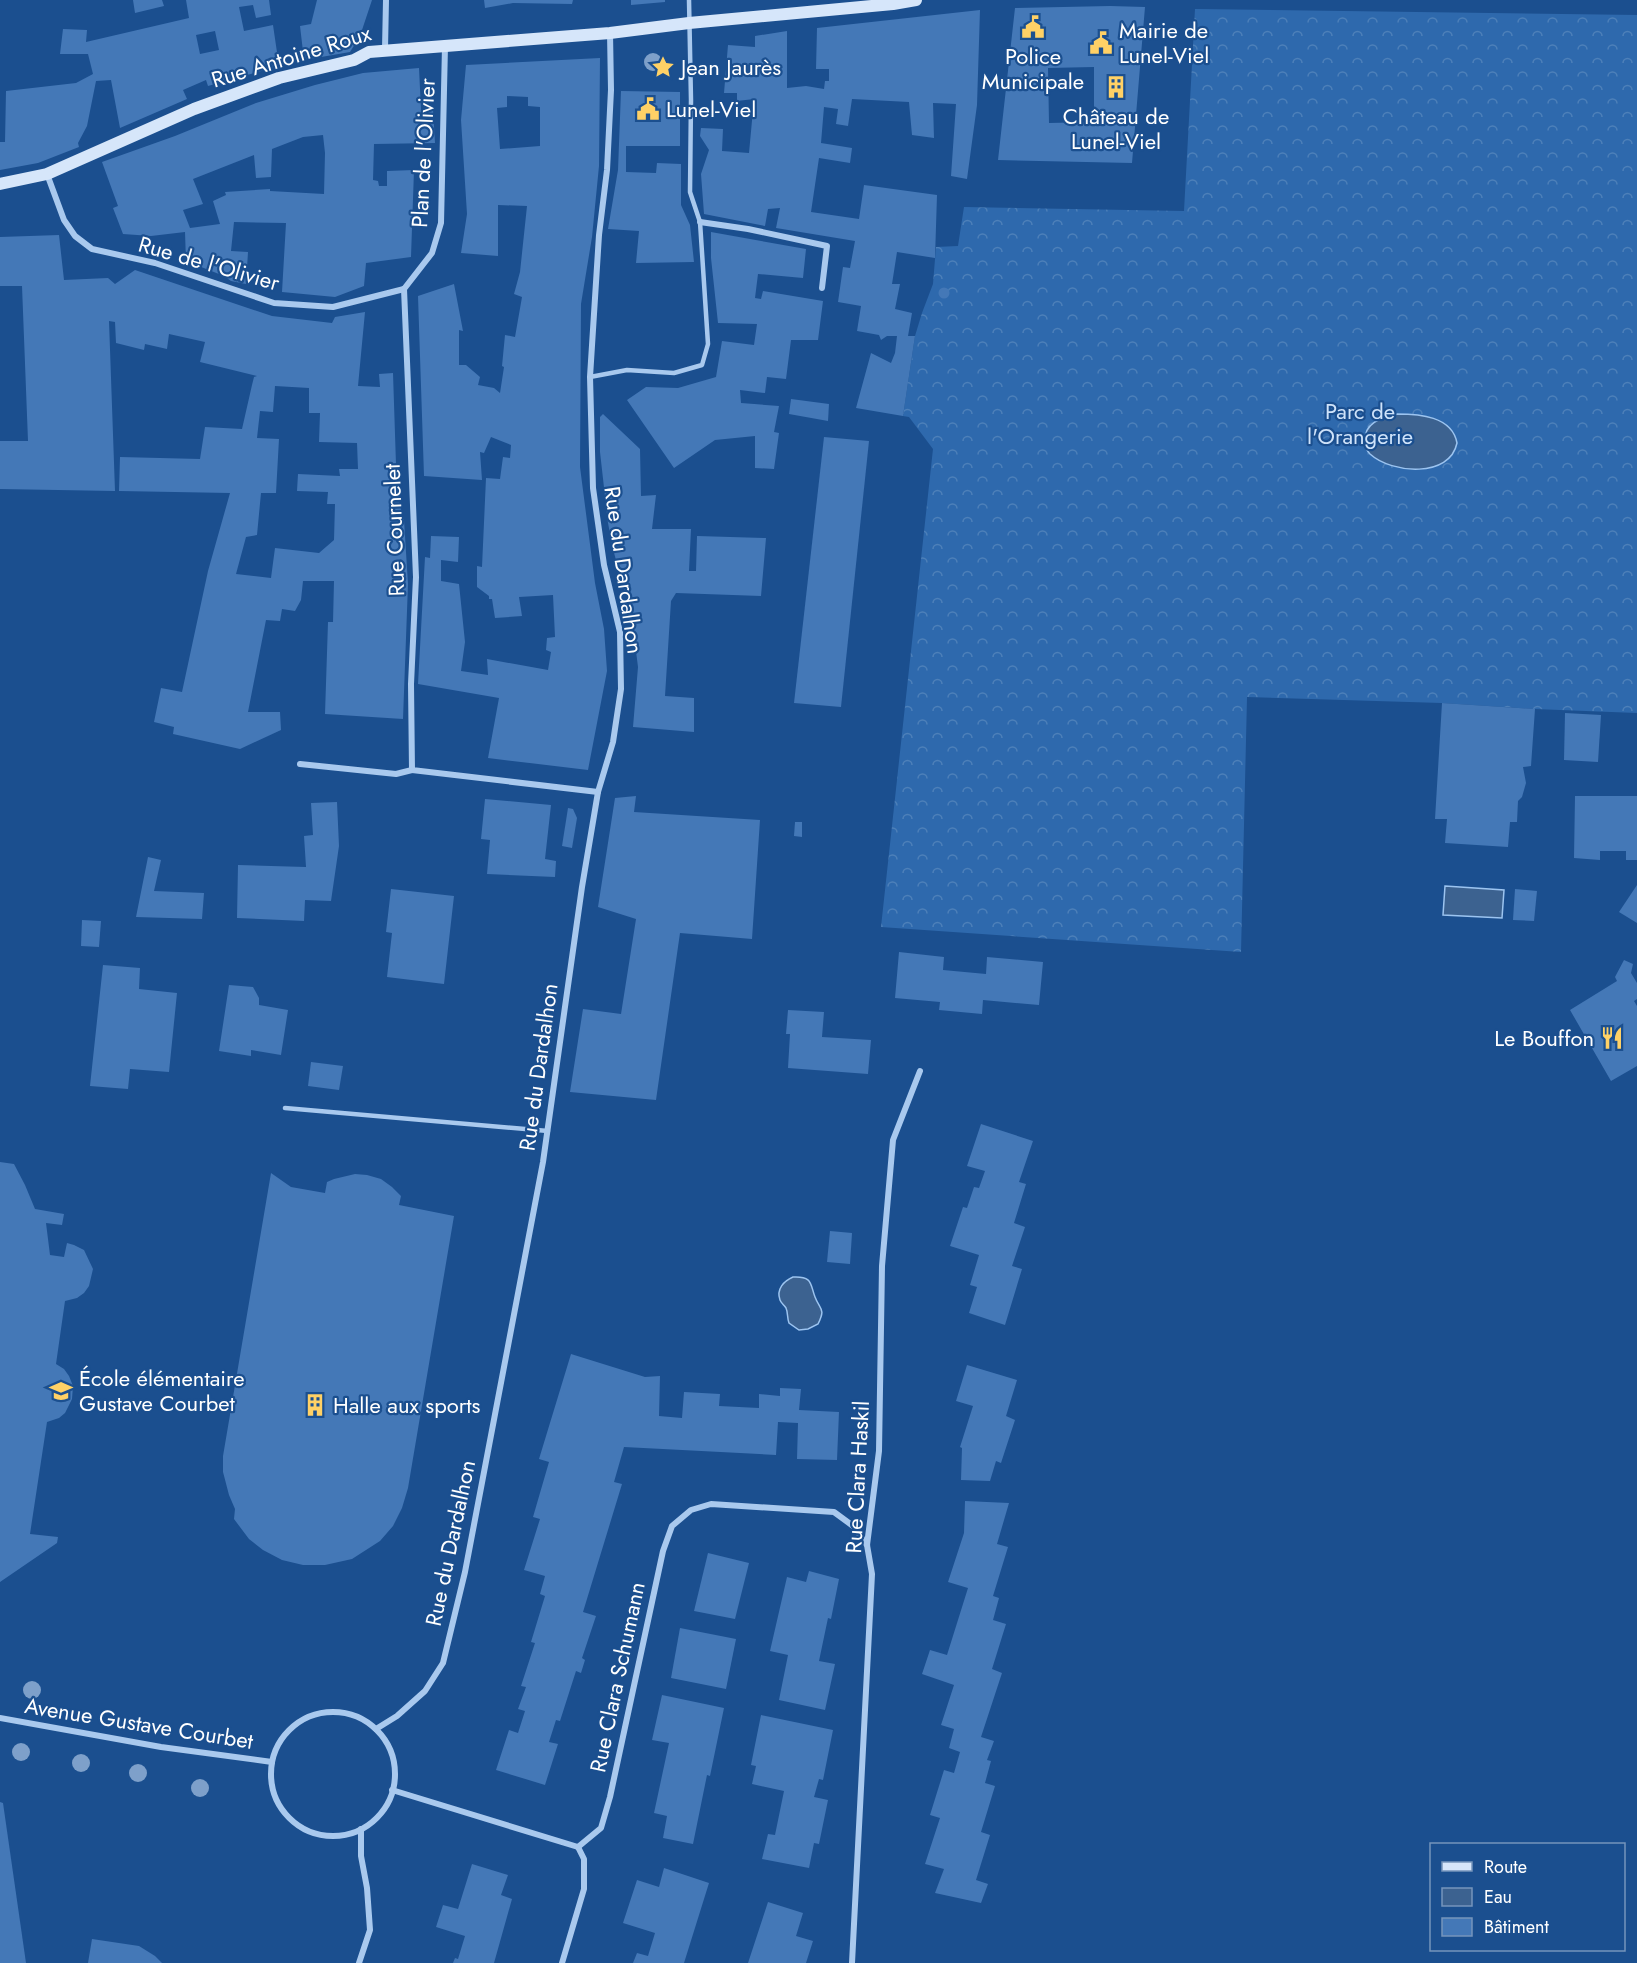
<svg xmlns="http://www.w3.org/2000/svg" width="1637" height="1963" font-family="Jost,sans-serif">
<defs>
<pattern id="forest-crowns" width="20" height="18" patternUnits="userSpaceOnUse" patternTransform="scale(1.5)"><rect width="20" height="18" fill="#2e69ad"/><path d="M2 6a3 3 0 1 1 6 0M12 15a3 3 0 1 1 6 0" fill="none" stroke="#4d80b9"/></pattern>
</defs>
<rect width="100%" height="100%" fill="#1b4f8f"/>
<path fill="url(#forest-crowns)" d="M1195 9 1637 15V713L1535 709 1442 703 1247 697 1241 952 881 927 933 449 909 417 903 416 915 336 922 313 933 284 936 247 958 246 964 207 1184 211Z"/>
<g fill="#3c6290" stroke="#9cc4f0" stroke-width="1.5">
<path d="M1397 414C1419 414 1452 416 1457 443 1450 478 1392 474 1370 454 1367 451 1365 446 1365 441 1364 422 1382 418 1397 414Z"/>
<path d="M1445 886 1504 890 1502 918 1443 915Z"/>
<path d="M793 1277C813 1276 810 1284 815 1297 820 1310 826 1308 818 1324L808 1329 799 1330 789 1323C787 1318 788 1312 786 1308 784 1305 781 1303 780 1300 776 1289 784 1281 793 1277Z"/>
</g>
<g fill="#4478b7" fill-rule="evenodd">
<path d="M133 0H162L164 6 135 13Z"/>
<path d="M186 0H269L271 15 256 18 253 5 239 7 244 31 273 25 279 66 208 86 206 80 183 90 187 99 120 128 111 80 96 81 87 126 78 143 79 147 38 163 0 170V142H5L6 91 76 83 93 74 88 54H60L63 29 87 30 86 42 189 18ZM215 31 219 50 200 54 196 35Z"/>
<path d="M317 0H372L360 36 350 52 304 60 300 26 311 24Z"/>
<path d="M484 0H573L572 4 513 3 485 8Z"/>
<path d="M631 0H665V2L631 5Z"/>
<path d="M1110 6 1145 7 1132 163 998 160 1015 8ZM1094 67V122L1049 123 1048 68Z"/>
<path d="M980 10 977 105 967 179 951 176 956 104 933 103 934 138 912 135 909 102 852 99 848 126 836 124 838 109 824 107 821 143 852 148 850 163 819 158 811 212 859 219 864 185 937 195 935 258 897 252 892 284H900L895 309 912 313 908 336H915L903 416 856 408 871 353 891 363 895 353 897 336H887L881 340 879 335 857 331 861 306 838 302 843 267 850 268 855 241 776 228 780 208 768 209 765 226 704 214 701 174 709 150 700 136 701 128 723 129 722 151 749 153 754 99 737 101V93H724L728 45 755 47V36L787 31V88L806 86 824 89 825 81H829V69H816L817 28Z"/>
<path d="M600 58 599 166 592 237 581 304 580 467 595 583 604 629 607 671 588 770 488 758 499 698 418 684 425 557 430 558 431 536 459 537 458 562 441 560V581L459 584 465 642 461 671 488 675 487 659 548 670 551 652 546 650 547 638 555 637 553 595 519 597 522 616 495 618 492 599H489V596L477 587V566L482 567 486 478 500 479 503 457 510 458 511 445 491 437 484 453 480 452 482 480 424 476 418 296 454 284 463 331 459 330V365H466L480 377 478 385 494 388 500 393 504 367 502 366 505 335 515 337 522 297 514 294 520 272 527 206 498 205V256L461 253 467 214 461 120 466 65ZM507 96 528 97V106L540 107V146L500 149 497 108 507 107Z"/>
<path d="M419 68 421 110H433L435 143 374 144 373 180 378 181 379 186H387V171L414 170 411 257 366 263 364 286 335 297 282 292 286 223 234 222 231 251 248 252 246 284 231 281 224 276 186 261 185 232 151 236 123 234 113 208 118 206 102 162 175 136 256 103 315 85 363 73ZM323 135 325 153 324 194 270 191V189L225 192 226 195 213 201 220 224 190 228 183 210 203 204 193 179 254 155 256 178 271 177 272 149 303 137Z"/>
<path d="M621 91 680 92V146H626V172L656 173 657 163 681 164V205L690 225 694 262 636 263 639 231 608 229 618 170Z"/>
<path d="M711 232 806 249 803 278 758 274 755 298 761 299 763 291 823 301 818 340H791L786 379 767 377 765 393 740 390 741 403 779 406 774 432 779 433 774 469 755 468V436L715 440 674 468 627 400 646 387 678 388 716 377 722 341 754 345 757 324 718 323 711 258Z"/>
<path d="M59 235 64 280 108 278 115 284 135 270 272 316 332 323 335 317 365 312 358 386 380 387 379 374 393 373 397 495 404 520 408 584 403 719 325 714 328 622H333L334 581H303L301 600 295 611 282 609 280 621 266 620 248 712H280L281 730 240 749 173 734 174 727 154 722 161 688 182 692 208 571 230 493 119 491 120 457 200 459 205 427 242 429 252 385 254 377 257 376 200 362 205 342 169 334 167 349 145 344 144 350 116 343 115 322 109 321 115 491 0 489V441H28L22 286H0V237ZM275 386 309 388V413H320L319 442 357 443 358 469H339L340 476 298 474 297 491 328 492 327 504H335L334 540 319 553 275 548 271 578 236 574 246 537 257 535 261 493H276L279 439 257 438 260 411 273 412Z"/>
<circle cx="944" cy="293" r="5.5"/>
<path d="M791 399 829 404 828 421 789 414Z"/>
<path d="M603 414 640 449 641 496 656 495 652 529H691L689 571H696L697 536 766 538 761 596 676 593 671 601 665 696 694 698V732L633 727 638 667 630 604 623 586 613 549 608 523 600 452V417Z"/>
<path d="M824 437 869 441 841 707 794 703Z"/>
<path d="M1442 703 1535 709 1531 766 1523 767 1526 783 1522 797 1518 801 1517 822H1510L1508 847 1445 843 1447 819H1435Z"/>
<path d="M1565 713 1601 715 1598 762 1564 760Z"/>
<path d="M636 796 634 812 760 820 752 939 680 933 656 1100 570 1092 583 1009 621 1014 636 919 598 907 615 798Z"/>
<path d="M1575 796H1637V860H1626V851H1600V860L1574 858Z"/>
<path d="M485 799 551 805 545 859 556 861 555 877 487 874 490 840 481 839Z"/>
<path d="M337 802 339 846 331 901 305 900 304 921 237 918 238 865 306 867 304 836 313 835 311 803Z"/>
<path d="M568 808 573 809 577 818 572 848 562 846Z"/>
<path d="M795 822H802V837L794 836Z"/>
<path d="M148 857 161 860 154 891 204 893 202 919 136 917Z"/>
<path d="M1637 885V923L1619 912Z"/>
<path d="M391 889 454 896 444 984 387 977 392 933 386 932Z"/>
<path d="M1515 889 1537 891 1534 921 1513 920Z"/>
<path d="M82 920 101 921 99 947 81 946Z"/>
<path d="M899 952 944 957 943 970 986 974 987 957 1043 962 1039 1005 983 1000 982 1014 939 1010 940 1002 895 998Z"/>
<path d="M1624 960 1633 964 1631 973 1637 983V999L1634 1001 1637 1006V1066L1611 1081 1570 1010 1617 981 1615 977Z"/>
<path d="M103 965 140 968 139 989 177 993 169 1072 130 1069 128 1089 90 1086Z"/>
<path d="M229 985 253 987 259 998V1005L288 1010 281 1055 251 1050V1056L219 1051Z"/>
<path d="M788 1010 824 1012 822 1037 871 1040 868 1074 788 1068 790 1034H786Z"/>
<path d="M311 1062 343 1066 339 1090 308 1086Z"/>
<path d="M981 1124 1033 1141 1019 1182 1026 1184 1014 1223 1025 1227 1012 1266 1022 1269 1005 1325 969 1313 977 1287 970 1285 979 1255 950 1246 963 1207 967 1208 974 1187 979 1188 985 1171 967 1166Z"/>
<path d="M0 1162 14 1164 25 1185 35 1209 64 1214 62 1225 46 1223 50 1255 64 1257 67 1243 74 1245 84 1250 93 1269 89 1286 84 1293 77 1298 65 1301 56 1364 64 1369 69 1376 73 1386 72 1399 65 1413 59 1418 47 1422 30 1534 58 1537 57 1543 0 1582Z"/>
<path d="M271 1173 291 1187 325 1193 327 1182 334 1179 355 1174 367 1175 381 1179 392 1187 401 1196 399 1205 454 1216 408 1488 402 1508 393 1526 380 1541 352 1559 325 1565H303L282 1560 263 1550 249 1539 234 1519 235 1509 229 1495 223 1472V1456Z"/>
<path d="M830 1231 852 1233 850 1264 827 1262Z"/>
<path d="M571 1354 645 1377 660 1376 659 1416 682 1418 684 1392 720 1394 719 1406 759 1408V1394L780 1396V1388L801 1389 799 1410 839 1412 837 1460 797 1459 798 1423 778 1422 776 1455 624 1447 614 1482 622 1484 583 1612 596 1616 582 1658 585 1660 581 1673 576 1671 560 1721 556 1720 549 1742 558 1744 545 1785 496 1770 509 1730 518 1733 525 1711 518 1709 526 1687 521 1686 535 1643 531 1642 545 1596 540 1594 545 1576 524 1570 540 1519 533 1517 549 1462 539 1459Z"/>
<path d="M967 1365 1017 1380 1006 1416 1015 1420 1001 1463 996 1461 990 1481 961 1480 962 1448 960 1447 973 1406 956 1401Z"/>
<path d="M965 1501 1009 1503 997 1544 1008 1547 993 1596 999 1598 993 1620 1006 1624 992 1669 1002 1673 981 1737 994 1741 987 1760 991 1761 985 1783 995 1786 981 1832 990 1835 976 1880 988 1884 981 1903 935 1893 944 1869 925 1864 940 1818 930 1815 944 1770 954 1773 960 1752 949 1748 954 1729 941 1725 954 1685 922 1674 930 1650 947 1655 968 1588 948 1582 964 1533Z"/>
<path d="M708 1553 749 1563 735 1619 694 1611Z"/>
<path d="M809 1571 839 1579 831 1619 828 1618 819 1661 835 1664 825 1710 779 1700 788 1655 770 1651 787 1577 806 1582Z"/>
<path d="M680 1628 736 1639 726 1689 671 1678Z"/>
<path d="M662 1695 724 1708 710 1776 707 1775 693 1844 663 1838 667 1816 654 1813 669 1743 652 1740Z"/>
<path d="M761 1715 833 1730 823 1780 819 1779 814 1797 828 1800 819 1844 814 1843 809 1868 762 1859 768 1834 775 1835 784 1791 752 1784 756 1766 751 1765Z"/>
<path d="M0 1802 3 1803 26 1963H0Z"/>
<path d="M472 1864 508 1875 501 1895 512 1899 494 1963H453L455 1958 458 1959 465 1936 436 1927 443 1905 458 1909Z"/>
<path d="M664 1868 709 1883 684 1963H633L637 1953 648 1956 655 1933 623 1923 637 1880 659 1887Z"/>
<path d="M768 1902 803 1913 796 1936 813 1941 806 1963H748Z"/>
<path d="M92 1939 139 1946 155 1956 162 1963H88Z"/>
</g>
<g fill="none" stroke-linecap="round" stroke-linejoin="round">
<g stroke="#a9c9ee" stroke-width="4.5">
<path d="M590 377 627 370 674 373 702 365 708 344 700 222 690 192 691 100 689 0"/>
<path d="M285 1108 548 1131"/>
</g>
<g stroke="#a9c9ee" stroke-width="6">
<path d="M385 49 386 0"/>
<path d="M47 174 64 220 75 236 92 249 155 263 274 303 333 307 404 289"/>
<path d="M700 222 748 229 827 246 822 288"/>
<path d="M404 289 416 577 411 684 412 770 598 792"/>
<path d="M404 289 432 253 441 223 445 46"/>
<path d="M300 764 396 774 412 770"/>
<circle cx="333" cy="1774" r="62"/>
<path d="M0 1718 161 1747 272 1762"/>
<path d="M376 1729 397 1716 425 1691 443 1663 465 1572 543 1162 582 887 598 792 613 742 621 689 620 632 604 565 593 488 590 377 599 235 607 170 611 90 610 33"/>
<path d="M392 1790 578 1847"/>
<path d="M578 1847 601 1828 610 1797 663 1551 672 1526 691 1510 711 1504 834 1512 853 1526 867 1545"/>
<path d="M359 1963 370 1930 367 1888 361 1856V1829"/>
<path d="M562 1963 584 1889V1859L578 1847"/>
<path d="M852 1963 872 1574 867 1545 879 1451 882 1266 893 1140 920 1071"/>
</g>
<path stroke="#d6e6fa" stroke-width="12" d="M0 184 47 174 194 109 279 78 354 60 369 52 610 33 689 23 893 4 916 0"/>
</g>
<g fill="#7ea0ca">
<circle cx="653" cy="62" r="9"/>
<circle cx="32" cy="1690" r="9"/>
<circle cx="21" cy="1752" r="9"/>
<circle cx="81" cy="1763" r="9"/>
<circle cx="138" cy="1773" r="9"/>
<circle cx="200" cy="1788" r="9"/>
</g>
<defs>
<g id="civic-bare" transform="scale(1.8)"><path d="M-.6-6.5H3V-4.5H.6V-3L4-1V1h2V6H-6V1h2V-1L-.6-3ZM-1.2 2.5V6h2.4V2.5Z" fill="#ffd166" stroke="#1b4f8f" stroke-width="2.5" paint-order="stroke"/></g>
<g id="sight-bare" transform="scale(1.8)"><path d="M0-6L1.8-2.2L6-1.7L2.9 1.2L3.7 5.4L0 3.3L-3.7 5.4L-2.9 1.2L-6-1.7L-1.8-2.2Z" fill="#ffd166" stroke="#1b4f8f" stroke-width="2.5" paint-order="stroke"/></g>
<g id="building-bare" transform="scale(1.8)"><path d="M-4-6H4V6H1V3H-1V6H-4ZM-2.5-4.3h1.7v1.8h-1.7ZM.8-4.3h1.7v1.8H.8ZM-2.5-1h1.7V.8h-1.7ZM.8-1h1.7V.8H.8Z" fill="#ffd166" stroke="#1b4f8f" stroke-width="2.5" paint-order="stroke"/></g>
<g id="restaurant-bare" transform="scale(1.8)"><path d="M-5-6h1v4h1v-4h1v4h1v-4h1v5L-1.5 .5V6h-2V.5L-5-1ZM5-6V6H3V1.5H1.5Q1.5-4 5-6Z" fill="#ffd166" stroke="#1b4f8f" stroke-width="2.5" paint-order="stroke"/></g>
<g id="school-bare" transform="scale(1.8)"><path d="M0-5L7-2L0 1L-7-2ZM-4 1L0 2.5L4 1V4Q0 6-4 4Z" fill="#ffd166" stroke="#1b4f8f" stroke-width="2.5" paint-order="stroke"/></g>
</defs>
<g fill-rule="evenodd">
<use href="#civic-bare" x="1033" y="27"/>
<use href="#civic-bare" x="1101" y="43"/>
<use href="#sight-bare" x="663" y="67"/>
<use href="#building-bare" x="1116" y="87"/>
<use href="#civic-bare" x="648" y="109"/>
<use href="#restaurant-bare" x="1612" y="1038"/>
<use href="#school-bare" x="61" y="1391"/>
<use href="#building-bare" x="315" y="1405"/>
</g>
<g text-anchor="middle" stroke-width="4.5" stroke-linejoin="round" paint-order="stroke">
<g font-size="22" fill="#fff" stroke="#1b4f8f" text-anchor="start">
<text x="1119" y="38">Mairie de<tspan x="1119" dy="25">Lunel-Viel</tspan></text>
<text x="1033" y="64" text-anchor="middle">Police<tspan x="1033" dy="25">Municipale</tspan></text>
<text x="681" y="75">Jean Jaurès</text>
<text x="666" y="117">Lunel-Viel</text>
<text x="1116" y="124" text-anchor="middle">Château de<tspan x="1116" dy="25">Lunel-Viel</tspan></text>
<text x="1594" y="1046" text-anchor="end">Le Bouffon</text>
<text x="79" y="1386">École élémentaire<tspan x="79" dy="25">Gustave Courbet</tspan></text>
<text x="333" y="1413">Halle aux sports</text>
</g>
<g font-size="22" fill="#fff" stroke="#1b4f8f">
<text transform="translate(291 56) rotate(-17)" y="8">Rue Antoine Roux</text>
<text transform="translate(423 153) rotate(-87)" y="8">Plan de l'Olivier</text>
<text transform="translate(209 263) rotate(16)" y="8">Rue de l'Olivier</text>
<text transform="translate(394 530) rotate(-92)" y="8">Rue Cournelet</text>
<text transform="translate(624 570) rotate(82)" y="8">Rue du Dardalhon</text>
<text transform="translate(538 1067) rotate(-82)" y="8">Rue du Dardalhon</text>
<text transform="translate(857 1477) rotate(-87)" y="8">Rue Clara Haskil</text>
<text transform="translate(450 1543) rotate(-78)" y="8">Rue du Dardalhon</text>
<text transform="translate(617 1677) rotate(-78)" y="8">Rue Clara Schumann</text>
<text transform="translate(139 1723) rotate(9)" y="8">Avenue Gustave Courbet</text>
</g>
<g font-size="22" fill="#cfe3fa" stroke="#1b4f8f">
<text x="1360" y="419">Parc de<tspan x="1360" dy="25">l'Orangerie</tspan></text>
</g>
</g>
<rect x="1430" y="1843" width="195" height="108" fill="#1b4f8f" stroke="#7695bc" stroke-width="1.5"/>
<rect x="1442" y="1862" width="30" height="9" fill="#d6e6fa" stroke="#7695bc" stroke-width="1.5"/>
<text x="1484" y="1873" font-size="18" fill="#ffffff">Route</text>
<rect x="1442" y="1888" width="30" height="18" fill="#3c6290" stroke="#7695bc" stroke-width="1.5"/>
<text x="1484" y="1903" font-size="18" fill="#ffffff">Eau</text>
<rect x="1442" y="1918" width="30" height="18" fill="#4478b7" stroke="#7695bc" stroke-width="1.5"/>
<text x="1484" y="1933" font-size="18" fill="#ffffff">Bâtiment</text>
</svg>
